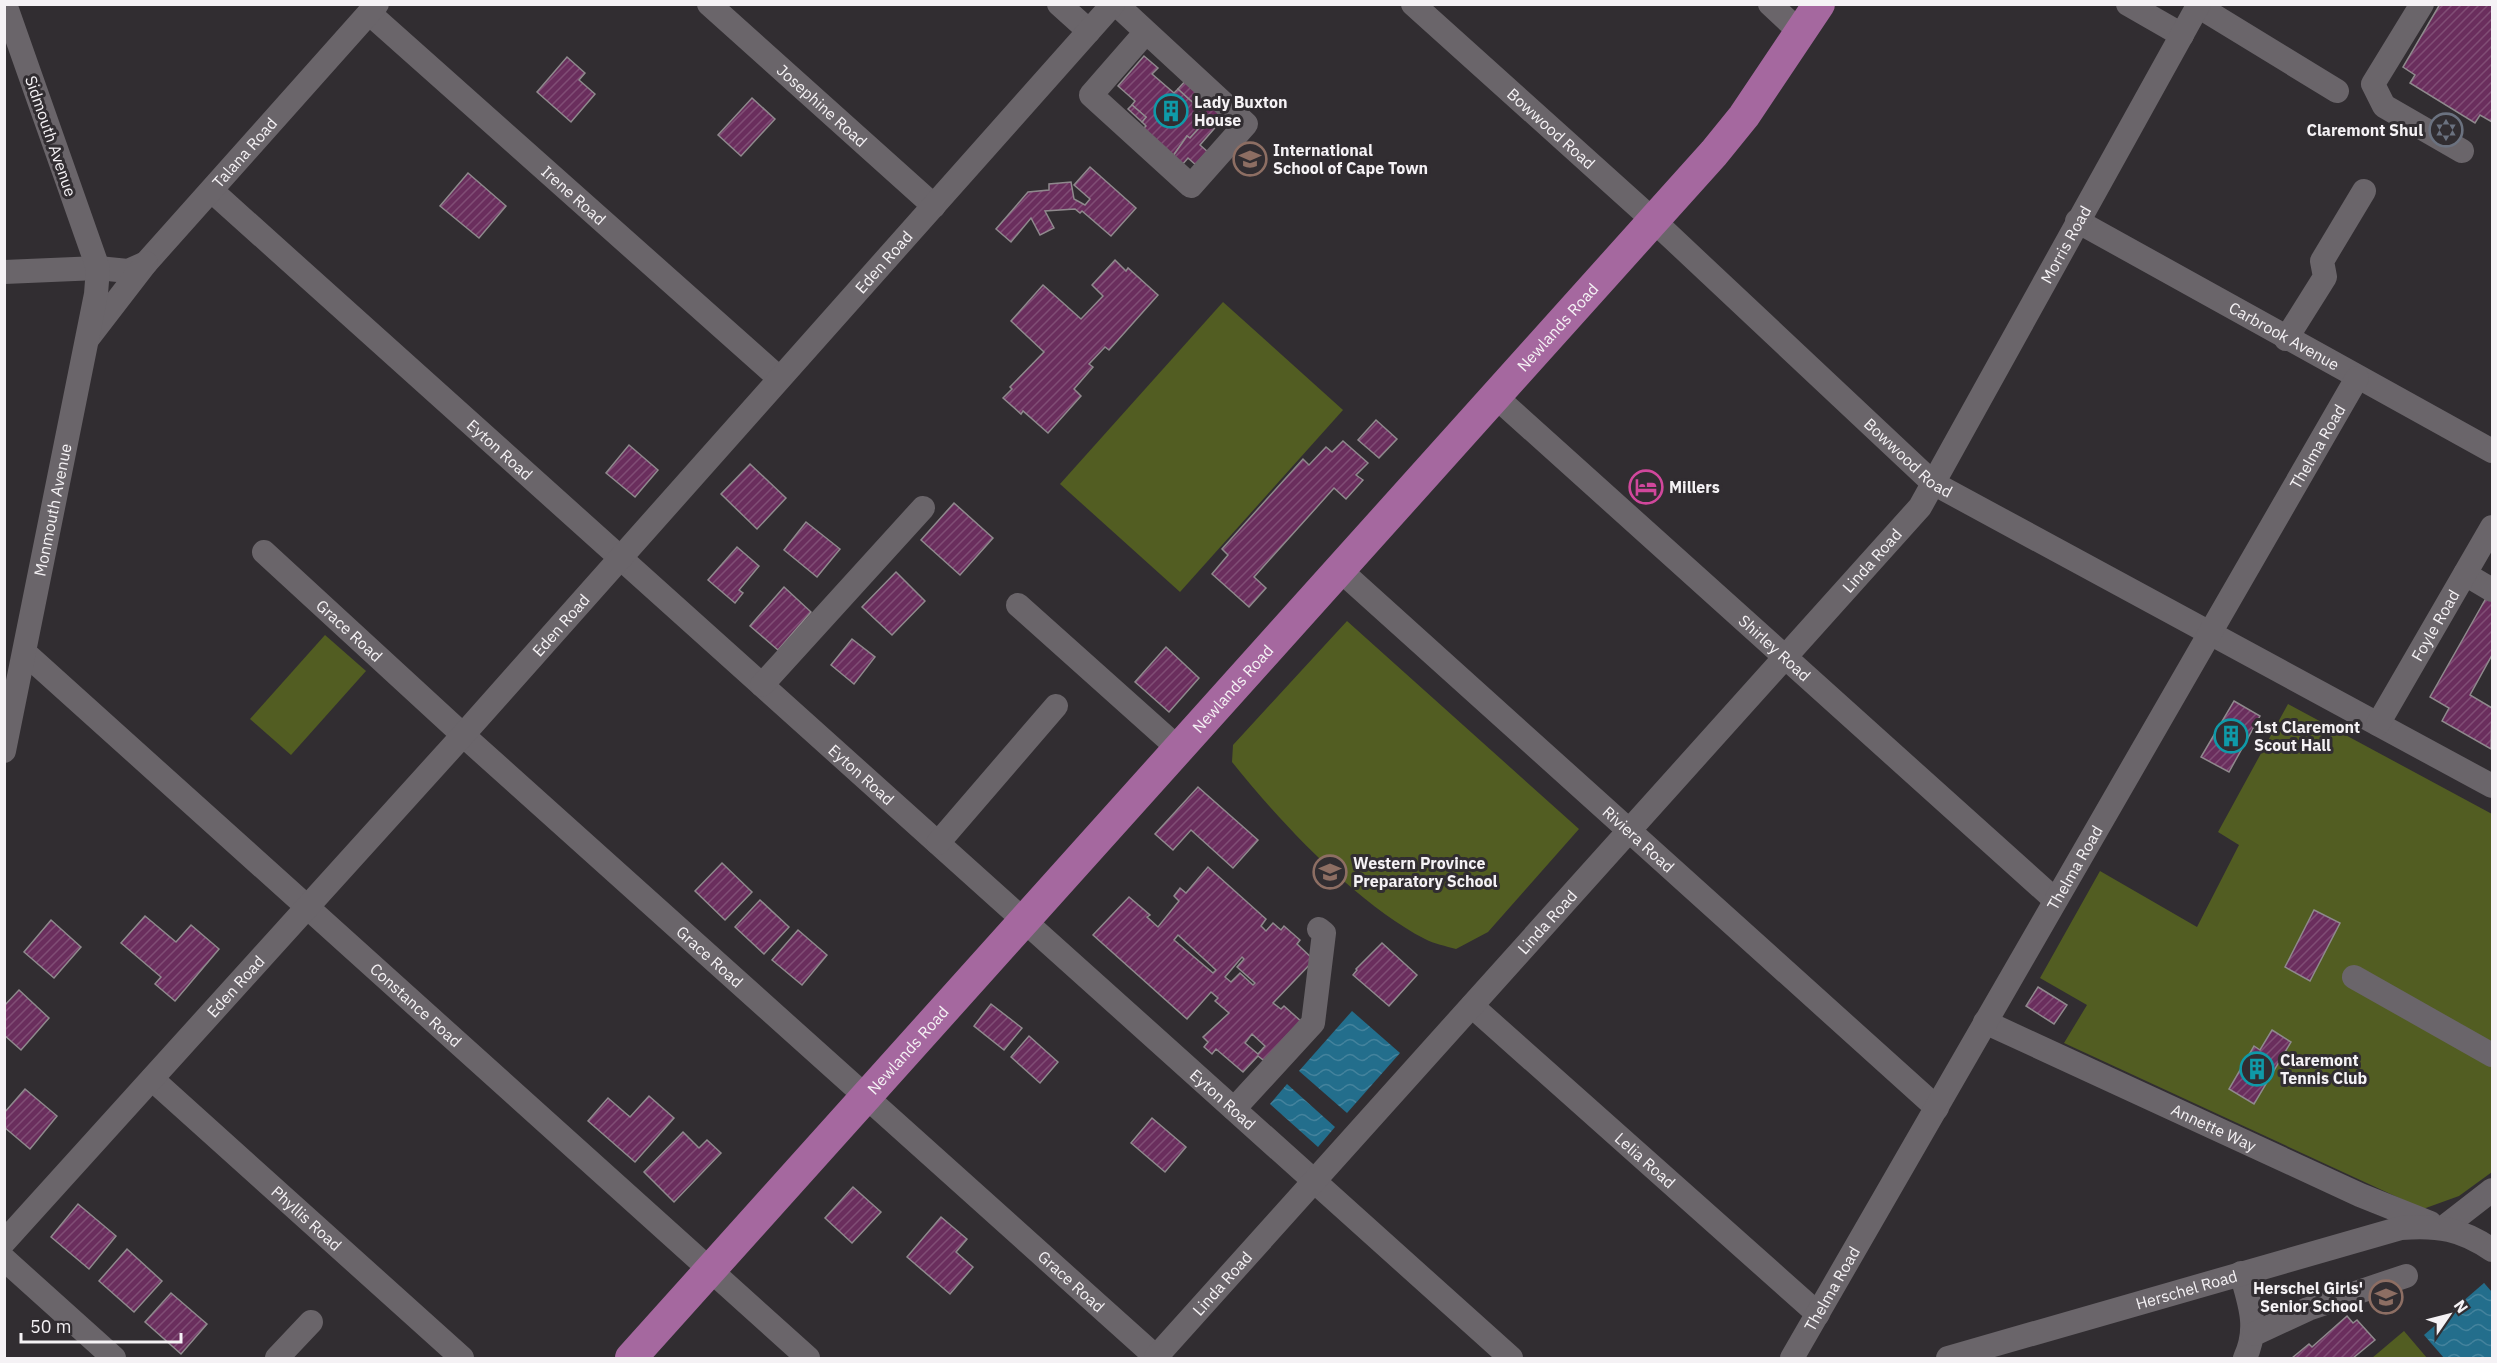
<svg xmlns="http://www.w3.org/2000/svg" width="2497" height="1363" font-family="'IBM Plex Sans',sans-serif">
<defs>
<pattern id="water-waves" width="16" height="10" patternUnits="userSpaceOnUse" patternTransform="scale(1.5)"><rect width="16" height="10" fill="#236e8c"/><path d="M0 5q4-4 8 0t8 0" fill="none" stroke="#44839d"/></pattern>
<pattern id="building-hatch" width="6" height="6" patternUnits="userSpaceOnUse" patternTransform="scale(1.5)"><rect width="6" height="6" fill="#6a2e5d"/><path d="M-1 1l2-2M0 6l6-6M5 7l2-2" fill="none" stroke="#804d75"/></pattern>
</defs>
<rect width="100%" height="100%" fill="#312d31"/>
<g fill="#525d22">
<path d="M1223 302 1343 410 1180 592 1060 484Z"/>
<path d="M1347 621 1579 829 1488 932 1456 949C1446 946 1434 944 1425 939 1356 903 1280 822 1232 762L1233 745Z"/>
<path d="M325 635 366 671 291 755 250 719Z"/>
<path d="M2288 704 2492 814V1172L2459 1196 2423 1209 2064 1043 2087 1005 2040 978 2100 871 2197 927 2239 845 2218 832Z"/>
<path d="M2404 1331 2427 1358H2372Z"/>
</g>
<g fill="url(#water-waves)">
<path d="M1352 1011 1400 1053 1347 1113 1299 1071Z"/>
<path d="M1287 1084 1335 1127 1318 1147 1270 1104Z"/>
<path d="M2484 1283 2492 1292V1358H2444L2424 1335Z"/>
</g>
<g fill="url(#building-hatch)" stroke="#8f898d" stroke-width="1.5" fill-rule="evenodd">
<path d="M2440 4H2492V122L2480 115 2475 123 2410 83 2415 75 2403 67Z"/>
<path d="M1144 56 1158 68 1152 74 1174 93 1178 89 1209 117 1190 138 1187 136 1173 156 1143 129 1146 126 1142 122 1146 117 1132 105 1135 101 1118 86Z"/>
<path d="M567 57 585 73 579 80 595 94 571 122 537 92Z"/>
<path d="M1187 79 1226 115 1200 145 1208 152 1197 166 1188 158 1182 165 1173 156 1187 136 1190 138 1209 117 1178 89Z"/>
<path d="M752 98 775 119 741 156 718 135Z"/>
<path d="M1132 105 1146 117 1142 122 1128 109Z"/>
<path d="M1090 167 1136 208 1111 236 1082 211 1080 213 1075 209 1045 211 1054 228 1040 235 1031 218 1011 242 996 229 1028 192 1049 190V184L1071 182 1074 199 1085 205 1090 199 1074 185Z"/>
<path d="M468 173 506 206 479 238 440 206Z"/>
<path d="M1115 260 1126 271 1128 268 1158 295 1109 350 1105 347 1089 364 1093 367 1074 389 1081 396 1048 433 1023 411 1021 414 1003 398 1012 389 1010 387 1044 352 1011 321 1043 285 1081 319 1103 296 1092 285Z"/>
<path d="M1376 420 1397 439 1379 458 1358 440Z"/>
<path d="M1343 441 1368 463 1356 475 1363 480 1346 499 1334 488 1254 577 1266 588 1249 607 1212 574 1228 555 1222 549 1303 459 1309 465 1326 447 1332 452Z"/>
<path d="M629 445 658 470 635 497 606 473Z"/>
<path d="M750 464 786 498 757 529 721 494Z"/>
<path d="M954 503 993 538 960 575 921 540Z"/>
<path d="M806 522 840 549 817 577 784 550Z"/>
<path d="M737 547 759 566 739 590 743 593 735 603 708 580Z"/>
<path d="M896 572 925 601 892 635 862 607Z"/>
<path d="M784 587 811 612 778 650 750 626Z"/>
<path d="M2489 593 2492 595V655L2470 695 2492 708 2491 749 2442 721 2449 708 2430 697Z"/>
<path d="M852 639 875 657 854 684 831 665Z"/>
<path d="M1166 647 1199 678 1169 712 1135 682Z"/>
<path d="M2234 701 2260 716 2229 772 2201 757Z"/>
<path d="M1198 787 1258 840 1233 868 1191 830 1173 850 1155 834Z"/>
<path d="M722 863 752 892 725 920 695 891Z"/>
<path d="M1208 867 1266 919 1261 926 1266 931 1273 923 1281 930 1284 926 1300 940 1297 944 1314 960 1273 1003 1281 1009 1284 1006 1303 1023 1267 1063 1258 1056 1243 1072 1216 1049 1212 1054 1204 1047 1208 1042 1203 1037 1229 1013 1215 1001 1218 998 1211 992 1187 1019 1093 935 1129 897 1150 915 1147 917 1158 927 1179 901 1174 896 1180 888 1186 893ZM1178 935 1216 970 1213 973 1174 940ZM1242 957 1244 959 1237 967 1255 983 1253 985 1240 973 1231 982 1225 977ZM1252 1034 1265 1046 1258 1054 1245 1043Z"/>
<path d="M760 900 789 927 764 954 735 927Z"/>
<path d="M2314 910 2340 923 2310 981 2285 967Z"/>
<path d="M145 916 176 942 191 925 219 949 175 1001 155 984 161 977 121 943Z"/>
<path d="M51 920 81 947 54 978 24 952Z"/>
<path d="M798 930 827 955 802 985 772 960Z"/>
<path d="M1382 943 1417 975 1389 1006 1353 975 1357 970 1356 969Z"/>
<path d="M2038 987 2067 1005 2054 1024 2026 1006Z"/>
<path d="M19 990 49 1018 21 1050 4 1035V1006Z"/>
<path d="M991 1004 1022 1028 1004 1050 974 1026Z"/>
<path d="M2272 1030 2291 1042 2254 1104 2229 1089 2254 1046 2260 1050Z"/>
<path d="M1029 1036 1058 1062 1040 1083 1011 1057Z"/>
<path d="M25 1089 57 1116 30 1149 4 1127V1113Z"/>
<path d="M649 1096 674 1118 635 1162 588 1121 608 1098 630 1117Z"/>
<path d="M1152 1118 1186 1147 1165 1172 1131 1143Z"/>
<path d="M683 1132 699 1148 707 1140 721 1153 674 1202 644 1172Z"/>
<path d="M853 1187 881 1212 852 1243 825 1218Z"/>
<path d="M78 1204 116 1236 89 1269 51 1237Z"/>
<path d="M941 1217 967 1239 956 1252 973 1267 950 1294 907 1257Z"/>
<path d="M127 1249 162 1281 134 1312 99 1281Z"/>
<path d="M171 1293 207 1324 181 1354 145 1322Z"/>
<path d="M2347 1316 2353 1323 2357 1320 2375 1340 2353 1358H2292L2309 1344 2312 1347Z"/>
</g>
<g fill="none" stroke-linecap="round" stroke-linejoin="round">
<g stroke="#6a656a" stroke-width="24">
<path id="s1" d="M709 4 934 206"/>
<path d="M1059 4 1089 31"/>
<path d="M1116 4 1246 124 1191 186 1091 95 1146 32"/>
<path id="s2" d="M1413 4 1654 221 1933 483 2492 786"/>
<path d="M1770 4 1800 32"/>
<path d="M2128 4 2182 35"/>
<path d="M2422 4 2373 84 2384 106 2462 151"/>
<path d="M2198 6 2337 91"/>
<path id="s3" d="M369 13 779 378"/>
<path id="s4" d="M212 191 1511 1358"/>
<path id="s5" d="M2077 221 2492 451"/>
<path id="s6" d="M4 272 98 268 128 271 146 263 377 4"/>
<path d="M89 337 146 263"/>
<path d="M2286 339 2325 277 2322 261 2364 191"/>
<path id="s7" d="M1496 397 2054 899"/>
<path id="s8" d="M264 552 463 735 1157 1358"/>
<path id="s9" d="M1340 570 1937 1108"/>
<path d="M2465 574 2492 590"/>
<path d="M1018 605 1179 749"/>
<path id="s10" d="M25 653 808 1358"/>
<path d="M762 685 923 508"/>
<path id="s11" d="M2378 724 2492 527"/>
<path id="s12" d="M4 751 96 294 98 268 5 4"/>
<path d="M938 843 1056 706"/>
<path d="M2354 977 2492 1055"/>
<path id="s13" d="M1472 1006 1818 1314"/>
<path id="s14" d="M1985 1022 2360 1195 2430 1223"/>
<path id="s15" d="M152 1079 462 1358"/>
<path d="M1234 1109 1313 1023 1324 933 1319 929"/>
<path d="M2443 1228 2492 1190"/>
<path id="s16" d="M4 1242 463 735 1113 4"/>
<path d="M4 1259 114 1358"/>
<path d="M2241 1273C2250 1304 2259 1328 2245 1358"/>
<path d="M2254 1334 2308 1309 2406 1276"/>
<path id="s17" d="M1156 1357 1920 507 2199 4"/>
<path d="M277 1358 311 1322"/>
<path id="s18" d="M1792 1358 2357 378"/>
<path id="s19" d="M1948 1358 2401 1228C2438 1225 2462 1229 2492 1250"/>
</g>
<path stroke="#a5689f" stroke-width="32" id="s20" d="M631 1358 1714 153 1744 116 1819 4"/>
</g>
<defs>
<g id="building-ring" transform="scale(1.725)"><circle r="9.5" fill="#312d31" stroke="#0f9aa8" stroke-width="1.5"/><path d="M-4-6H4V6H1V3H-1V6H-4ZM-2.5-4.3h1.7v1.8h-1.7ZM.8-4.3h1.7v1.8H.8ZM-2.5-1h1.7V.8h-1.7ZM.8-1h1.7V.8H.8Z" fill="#0f9aa8"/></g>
<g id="synagogue-ring" transform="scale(1.725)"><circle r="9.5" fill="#312d31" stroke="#6b7280" stroke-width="1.5"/><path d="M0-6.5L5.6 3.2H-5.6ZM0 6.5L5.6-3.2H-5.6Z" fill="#6b7280"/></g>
<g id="school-ring" transform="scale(1.725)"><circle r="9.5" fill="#312d31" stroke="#8d6e63" stroke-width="1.5"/><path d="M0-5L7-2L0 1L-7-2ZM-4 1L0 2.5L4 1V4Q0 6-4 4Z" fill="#8d6e63"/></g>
<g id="hotel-ring" transform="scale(1.725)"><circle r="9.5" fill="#312d31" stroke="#d1479c" stroke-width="1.5"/><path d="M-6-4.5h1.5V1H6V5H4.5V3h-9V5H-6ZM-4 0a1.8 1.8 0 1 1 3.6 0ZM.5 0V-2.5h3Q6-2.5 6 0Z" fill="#d1479c"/></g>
</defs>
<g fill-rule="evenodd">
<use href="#building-ring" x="1171" y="111"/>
<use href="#synagogue-ring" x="2446" y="130"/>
<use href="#school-ring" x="1250" y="159"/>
<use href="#hotel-ring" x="1646" y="487"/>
<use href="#building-ring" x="2231" y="736"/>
<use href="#school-ring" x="1330" y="872"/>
<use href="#building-ring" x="2257" y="1069"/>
<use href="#school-ring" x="2386" y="1297"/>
</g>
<g text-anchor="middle" stroke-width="6" stroke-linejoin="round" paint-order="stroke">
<g font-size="16" font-weight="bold" fill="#f5f2f5" stroke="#312d31" text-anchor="start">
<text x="1194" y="108">Lady Buxton<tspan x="1194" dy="18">House</tspan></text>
<text x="2423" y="136" text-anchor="end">Claremont Shul</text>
<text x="1273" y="156">International<tspan x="1273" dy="18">School of Cape Town</tspan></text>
<text x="1669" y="493">Millers</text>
<text x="2254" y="733">1st Claremont<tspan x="2254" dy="18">Scout Hall</tspan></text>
<text x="1353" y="869">Western Province<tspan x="1353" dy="18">Preparatory School</tspan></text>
<text x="2280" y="1066">Claremont<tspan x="2280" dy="18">Tennis Club</tspan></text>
<text x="2363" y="1294" text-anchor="end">Herschel Girls'<tspan x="2363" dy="18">Senior School</tspan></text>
</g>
<g font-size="16" fill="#f5f2f5" stroke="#312d31">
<text dy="6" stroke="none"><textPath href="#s1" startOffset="152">Josephine Road</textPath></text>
<text dy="6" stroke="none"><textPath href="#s2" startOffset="186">Bowwood Road</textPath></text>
<text transform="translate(51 136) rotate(71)" y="6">Sidmouth Avenue</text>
<text dy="6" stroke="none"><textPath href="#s6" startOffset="292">Talana Road</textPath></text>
<text dy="6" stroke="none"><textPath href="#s3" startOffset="274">Irene Road</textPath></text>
<text dy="6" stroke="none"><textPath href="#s17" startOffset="1443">Morris Road</textPath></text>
<text dy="6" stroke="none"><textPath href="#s16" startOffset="1317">Eden Road</textPath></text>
<text dy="6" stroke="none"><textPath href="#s20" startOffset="1386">Newlands Road</textPath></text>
<text dy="6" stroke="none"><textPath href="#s5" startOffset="237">Carbrook Avenue</textPath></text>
<text dy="6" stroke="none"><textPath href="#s18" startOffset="1052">Thelma Road</textPath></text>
<text dy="6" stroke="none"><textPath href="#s4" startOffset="387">Eyton Road</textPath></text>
<text dy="6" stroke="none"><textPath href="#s2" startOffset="672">Bowwood Road</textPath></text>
<text dy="6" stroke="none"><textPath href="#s12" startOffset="246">Monmouth Avenue</textPath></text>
<text dy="6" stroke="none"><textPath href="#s17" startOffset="1071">Linda Road</textPath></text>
<text dy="6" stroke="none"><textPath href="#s16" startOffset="831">Eden Road</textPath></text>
<text dy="6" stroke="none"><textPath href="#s11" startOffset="114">Foyle Road</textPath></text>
<text dy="6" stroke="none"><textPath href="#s8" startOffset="116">Grace Road</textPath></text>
<text dy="6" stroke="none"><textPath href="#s7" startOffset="375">Shirley Road</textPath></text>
<text dy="6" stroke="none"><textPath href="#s20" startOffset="900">Newlands Road</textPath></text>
<text dy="6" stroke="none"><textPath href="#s4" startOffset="873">Eyton Road</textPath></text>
<text dy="6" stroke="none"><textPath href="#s9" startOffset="402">Riviera Road</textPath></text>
<text dy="6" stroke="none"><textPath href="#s18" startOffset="566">Thelma Road</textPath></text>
<text dy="6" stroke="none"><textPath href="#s17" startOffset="585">Linda Road</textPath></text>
<text dy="6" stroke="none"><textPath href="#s8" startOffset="602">Grace Road</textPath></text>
<text dy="6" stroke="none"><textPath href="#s16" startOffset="345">Eden Road</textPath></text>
<text dy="6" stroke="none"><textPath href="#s10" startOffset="526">Constance Road</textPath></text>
<text dy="6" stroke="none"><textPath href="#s20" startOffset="414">Newlands Road</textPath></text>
<text dy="6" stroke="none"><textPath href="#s4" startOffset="1359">Eyton Road</textPath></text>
<text dy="6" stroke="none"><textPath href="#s14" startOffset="252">Annette Way</textPath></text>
<text dy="6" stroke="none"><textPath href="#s13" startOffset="232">Lelia Road</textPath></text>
<text dy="6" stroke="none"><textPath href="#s15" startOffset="208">Phyllis Road</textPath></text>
<text dy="6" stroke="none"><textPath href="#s8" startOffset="1088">Grace Road</textPath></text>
<text dy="6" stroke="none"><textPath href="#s17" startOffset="99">Linda Road</textPath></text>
<text dy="6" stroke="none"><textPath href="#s19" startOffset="248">Herschel Road</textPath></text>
<text dy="6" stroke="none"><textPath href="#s18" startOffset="80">Thelma Road</textPath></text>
</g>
</g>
<rect width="2497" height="1363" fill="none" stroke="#f5f2f5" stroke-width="12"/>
<g transform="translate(2449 1315) rotate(55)" stroke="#312d31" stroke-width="4.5" paint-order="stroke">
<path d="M0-4.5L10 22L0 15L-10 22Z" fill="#f5f2f5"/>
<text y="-9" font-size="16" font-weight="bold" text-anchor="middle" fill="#f5f2f5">N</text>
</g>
<path d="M21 1333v9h160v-9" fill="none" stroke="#f5f2f5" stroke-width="3"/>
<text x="30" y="1333" font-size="18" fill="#f5f2f5" stroke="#312d31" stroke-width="4.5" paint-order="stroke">50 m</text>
</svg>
